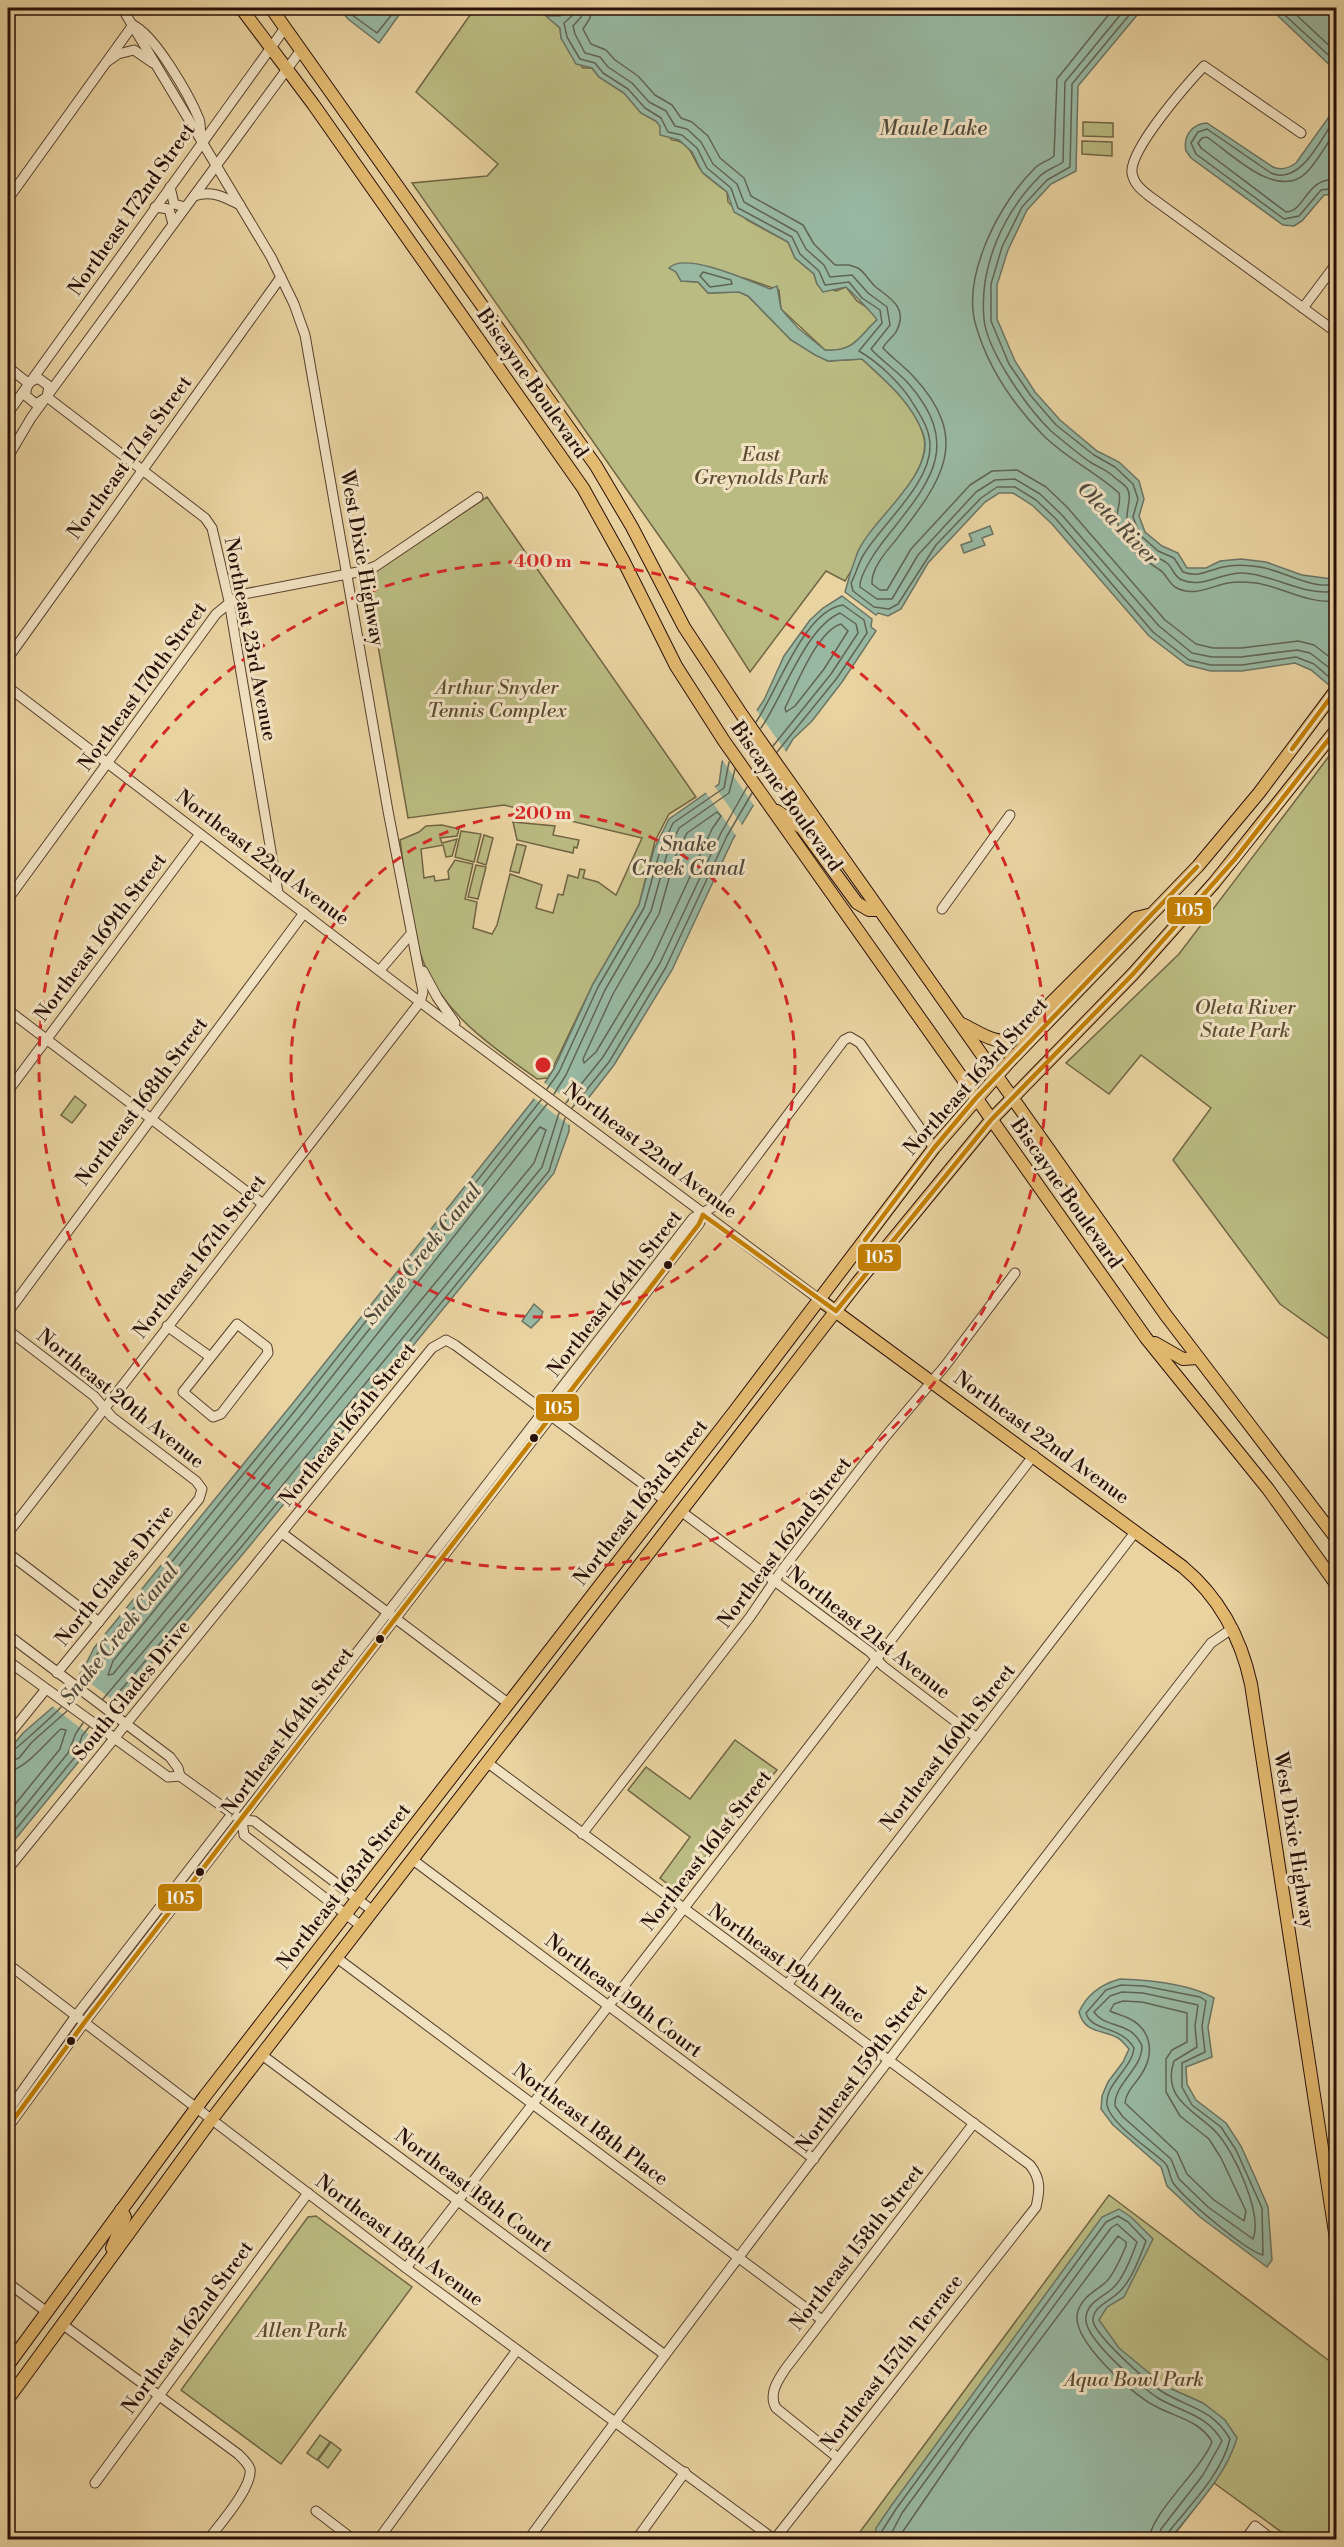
<svg xmlns="http://www.w3.org/2000/svg" width="1344" height="2547" font-family="'Libre Bodoni',serif">
<rect width="100%" height="100%" fill="#e9d3a1"/>
<filter id="stains"><feTurbulence type="fractalNoise" baseFrequency=".00333" numOctaves="4"/><feColorMatrix values="0 0 0 0 .2 0 0 0 0 .09 0 0 0 0 .02 0 0 0 .5 -.17"/></filter>
<radialGradient id="worn" r=".72"><stop offset=".6" stop-color="#630" stop-opacity="0"/><stop offset="1" stop-color="#630" stop-opacity=".3"/></radialGradient>
<g fill="#babb82" stroke="#716544" stroke-width="1.5">
<path d="M475 8H571L560 16H547L560 28 561 38 583 68H592L599 77 624 93 641 113 656 121 672 140C692 141 693 162 704 174 711 180 719 186 727 192L728 202 747 220 788 242 795 258 814 274 817 284 836 291 846 287 857 301 874 312 877 320C858 337 855 352 825 350L781 309 779 290 744 278 676 272 681 281 698 282 708 293 739 292 748 296 791 340 815 354 828 361 862 359C885 381 913 402 923 434 936 471 875 521 858 552 856 556 856 561 854 565 852 570 848 576 845 581L826 571 750 672 704 600 412 183 487 176 498 164 416 92Z"/>
<path d="M1083 122 1113 123V137L1083 136Z"/>
<path d="M1082 141 1112 142V156L1082 154Z"/>
<path d="M487 497 696 797 669 814 655 841 639 905 593 984 548 1078 537 1079C495 1049 445 1015 425 966 409 927 406 881 400 840L419 832 426 826 442 825 459 829 457 836 440 838 442 843 457 839 452 856 446 857 443 845 421 849 424 878 434 876 435 881 449 879 448 871 455 860 473 864 465 899 477 902 473 928 492 934 497 925 510 874 542 885 536 908 553 913 558 894 563 895 568 875 578 878 580 869 585 870 583 878 598 882 616 895 642 838 504 805 408 818 366 577Z"/>
<path d="M1336 747V1344L1280 1304 1173 1160 1211 1108 1141 1055 1109 1094 1066 1063 1179 954Z"/>
<path d="M513 822 555 826 553 835 579 840 577 848 574 847 573 853 517 840Z"/>
<path d="M461 831 481 834 474 862 455 857Z"/>
<path d="M484 835 493 838 486 865 477 862Z"/>
<path d="M517 844 526 846 519 873 510 871Z"/>
<path d="M476 865 486 867 478 899 468 897Z"/>
<path d="M75 1096 86 1105 72 1123 61 1115Z"/>
<path d="M735 1740 777 1770 677 1891 660 1878 690 1837 628 1790 646 1767 690 1799Z"/>
<path d="M1109 2195 1336 2366V2539H1291L1214 2483 1171 2539 854 2540Z"/>
<path d="M316 2216 412 2287 281 2464 181 2390 308 2217Z"/>
<path d="M320 2435 330 2442 317 2460 307 2453Z"/>
<path d="M331 2442 341 2450 328 2468 318 2460Z"/>
</g>
<g fill="#98b8a2" stroke="#6b7464" stroke-width="1.5">
<path d="M339 8H404L379 43 348 19Z"/>
<path d="M571 8H1143L1078 86 1076 171 1051 184 1027 210 1008 250 997 285V319L1015 361 1035 392 1060 420 1097 451 1119 462 1139 481 1144 499 1139 516 1145 532 1162 546 1178 553 1187 568H1206L1220 561 1241 559 1266 562 1302 575 1332 579 1336 575V691L1311 670 1295 663 1242 671H1211L1187 665 1149 636 1052 524 1032 505 1013 493H999L985 502 928 563 901 609 888 616 878 613 876 615 845 592C848 580 852 567 857 554 869 521 938 473 923 433 911 402 886 381 862 359L828 361 815 355 791 340 748 296 739 292 708 293 698 282 681 281 676 272 669 268C685 251 750 281 770 289L777 286 781 309 798 328 825 350C855 352 858 337 877 320 876 317 852 292 846 287L823 292 817 284 814 274 795 258 788 242 734 212 727 192 702 172 692 152 679 140 660 135V126L656 121 641 113 624 93 599 77 592 68 576 64 561 38 560 28 546 16H560Z"/>
<path d="M1260 8H1336V71L1275 13Z"/>
<path d="M1336 107V194L1324 195 1302 221 1294 226 1283 225 1191 158 1186 151C1183 137 1191 124 1207 123L1273 167C1282 171 1289 168 1296 163Z"/>
<path d="M990 526 993 534 982 538 985 545 964 553 961 545 972 541 969 534Z"/>
<path d="M842 596 872 619 871 627 876 631 842 682 812 721 793 739 733 839 672 970 614 1065 569 1123V1131L554 1173 247 1549 88 1739 80 1760 8 1848V1751L23 1733 53 1707 83 1670 94 1648 293 1403 535 1098 554 1069 593 984 639 905 654 849 669 819 719 784 722 762 764 700 784 656 810 620 823 608Z"/>
<path d="M534 1304 543 1312 539 1320 531 1328 522 1321Z"/>
<path d="M1120 1979C1148 1980 1190 1984 1214 1998L1208 2027 1212 2057 1186 2067 1187 2084 1196 2100 1226 2123 1241 2146 1255 2177 1268 2207 1272 2260 1267 2267 1200 2217 1167 2186 1161 2167 1113 2125 1101 2109 1102 2096 1108 2082 1123 2062 1129 2049C1126 2046 1122 2040 1118 2038 1102 2029 1085 2034 1079 2012 1087 1994 1102 1984 1120 1979Z"/>
<path d="M1119 2209 1131 2217 1153 2239 1124 2297 1107 2307 1099 2320 1119 2348 1165 2386 1203 2403 1225 2420 1237 2438C1226 2476 1194 2508 1170 2539H874L876 2528 891 2506 1102 2217Z"/>
</g>
<g fill="#e9d3a1">
<path d="M755 708 787 753 773 775 740 729Z"/>
<path d="M735 736 768 784 755 807 721 758Z"/>
<path d="M713 784 744 828 737 837 704 790Z"/>
<path d="M542 1081 581 1109 569 1125 532 1097Z"/>
<path d="M78 1674 118 1704 92 1737 52 1706Z"/>
</g>
<g fill="none" stroke-linecap="round" stroke-linejoin="round">
<g stroke="#606454" stroke-width="1.5">
<path d="M347 8 352 15 377 33 397 8"/>
<path d="M576 8 574 14 564 23 567 37 580 59 595 63 603 73 628 89 645 108 661 118 668 132 682 135 697 148 707 168 731 188 738 208 792 237 800 254 819 271 825 285 849 282 862 298 880 310 882 323 859 351C878 362 902 384 914 405 922 418 930 430 930 446 931 483 882 524 864 554 859 561 856 574 851 583L853 591 874 607 889 609 898 604 936 545 981 498 997 487H1015L1036 500 1056 519 1153 632 1189 660 1211 665H1242L1296 657 1314 664 1336 683"/>
<path d="M583 8 581 17 573 26 575 34 585 53 600 57 608 67 632 83 649 102 666 111 675 126 687 129 701 142 713 164 737 184 744 202 797 232 806 249 824 265 830 277 852 275 868 293 887 307 890 325 871 349C882 361 897 371 908 383 966 449 926 486 882 543 875 552 859 576 860 587L877 599H892L918 555 976 492 995 480 1015 479 1040 494 1061 514 1159 626 1192 653 1212 657H1241L1297 650 1310 653 1336 673"/>
<path d="M592 8 590 18 583 29 591 44 606 50 615 60 638 76 655 95 672 105 681 118 692 122 708 136 720 158 744 178 751 196 803 225 814 244 835 265H849L858 268C866 273 870 283 877 288 890 298 908 308 897 330 894 337 886 341 883 348 892 358 904 366 913 376 974 441 940 483 895 541 885 553 871 569 872 584L880 590H887L911 549 970 485 992 471 1017 470 1046 487 1067 507 1165 620 1196 644 1213 648H1241L1298 641 1314 645 1336 662"/>
<path d="M1114 8 1057 79 1054 156C1048 161 1040 163 1035 168 1000 202 961 276 976 326 988 367 1013 404 1042 434 1065 458 1095 471 1119 493 1122 504 1114 513 1118 524 1125 548 1140 557 1160 570 1166 574 1168 582 1175 587 1193 598 1212 586 1228 583 1238 581 1247 582 1256 583 1283 587 1307 604 1336 601"/>
<path d="M1126 8 1065 82 1063 162C1056 167 1046 170 1040 176 1003 213 979 267 984 319 987 351 1028 409 1051 431 1063 441 1077 453 1090 462 1098 467 1107 470 1113 476 1117 480 1124 484 1127 488 1135 501 1118 518 1134 540 1142 552 1157 556 1167 563 1173 568 1174 577 1182 580 1203 589 1223 571 1244 573 1275 575 1305 597 1336 591"/>
<path d="M1135 8 1072 84 1070 167 1047 180 1022 207 1002 247 991 284V321L1009 364 1031 396 1056 425 1094 455 1115 467 1133 484 1138 499 1133 517 1140 535 1158 551 1174 558 1183 572C1199 578 1209 570 1223 567 1235 564 1248 565 1260 567 1282 570 1316 592 1336 583"/>
<path d="M1277 8 1336 62"/>
<path d="M1289 8 1336 52"/>
<path d="M1336 117C1322 137 1301 186 1271 173L1207 129 1198 132 1191 143 1196 154 1284 219 1299 216 1321 190 1336 188"/>
<path d="M1336 130C1327 144 1318 160 1307 172 1278 202 1232 154 1207 137L1202 138 1198 143 1201 148 1286 212C1305 212 1306 177 1336 180"/>
<path d="M703 272 731 280 732 284 710 287 700 276Z"/>
<path d="M841 624 848 631 824 669 795 706 786 712 785 708C796 686 817 631 841 624Z"/>
<path d="M756 722C777 692 804 610 843 605L864 620 867 633 837 678 777 752"/>
<path d="M761 728C783 697 805 628 840 613L856 624 858 633 831 674 773 746"/>
<path d="M717 812 721 816 712 829 652 959 596 1052 584 1063 583 1059 613 994 659 914 675 857 687 833Z"/>
<path d="M547 1089 559 1072 598 987 644 908 660 851 673 823 724 788 729 762"/>
<path d="M554 1094 566 1075 605 990 651 911 667 854 679 828 729 793 735 769"/>
<path d="M566 1103 603 1057 660 963 721 833 747 787"/>
<path d="M572 1108 609 1062 666 967 727 836 752 793"/>
<path d="M540 1127 546 1130 534 1163 113 1674 108 1675 113 1661 311 1418Z"/>
<path d="M81 1682 99 1651 298 1407 541 1100"/>
<path d="M87 1687 106 1656 304 1412 547 1104"/>
<path d="M103 1699 237 1541 542 1167 559 1113"/>
<path d="M109 1704 243 1545 549 1171 565 1118"/>
<path d="M8 1754C11 1754 56 1713 61 1707"/>
<path d="M8 1762 19 1758 32 1742 67 1711"/>
<path d="M8 1771C25 1770 47 1741 61 1729L66 1730 60 1749 8 1813"/>
<path d="M8 1827 68 1753 76 1733 83 1723"/>
<path d="M8 1839 75 1757 82 1736 89 1727"/>
<path d="M1121 1985 1144 1986 1200 1997 1206 2001 1202 2026 1205 2052 1182 2063V2087L1192 2105 1221 2127 1236 2150 1262 2208 1263 2255C1246 2251 1186 2200 1174 2184 1169 2178 1170 2168 1165 2163 1152 2150 1110 2124 1107 2105 1105 2083 1132 2069 1134 2048 1121 2025 1091 2032 1086 2013L1106 1990Z"/>
<path d="M1122 1992 1143 1993 1198 2005 1195 2026 1197 2047 1174 2061C1161 2099 1196 2111 1216 2132 1234 2151 1263 2214 1253 2239L1208 2207 1179 2179 1171 2159 1123 2117 1115 2106C1114 2083 1142 2070 1142 2046 1131 2020 1105 2029 1094 2012L1110 1996Z"/>
<path d="M1123 2001 1142 2002 1187 2013V2042L1172 2050 1166 2059V2092L1180 2116 1209 2139 1221 2158 1246 2211 1244 2221 1214 2200 1187 2174 1177 2152 1125 2103C1126 2092 1135 2084 1141 2075 1155 2054 1152 2029 1128 2018 1122 2015 1116 2014 1110 2011L1114 2004Z"/>
<path d="M880 2540 882 2531 896 2509 1106 2222 1118 2216 1128 2222 1146 2241C1140 2257 1131 2282 1118 2293 1110 2301 1094 2306 1093 2319 1091 2333 1148 2382 1161 2391 1188 2408 1212 2408 1230 2439 1222 2474 1189 2506 1167 2534L1166 2540"/>
<path d="M888 2540 902 2513 1111 2228 1117 2224 1137 2242C1132 2256 1124 2277 1114 2287 1104 2297 1088 2301 1086 2317 1082 2337 1141 2387 1158 2398 1181 2412 1208 2415 1222 2441L1203 2475 1161 2529 1158 2540"/>
<path d="M897 2540 971 2432 1118 2236 1126 2242V2246C1121 2257 1115 2273 1106 2282 1096 2291 1083 2296 1078 2311 1068 2338 1133 2395 1155 2406 1175 2417 1201 2421 1212 2442 1201 2470 1150 2514 1149 2540"/>
</g>
<g stroke="#58402e" stroke-width="11">
<g id="minor">
<path d="M133 25C155 35 189 95 199 119 201 124 200 132 201 137"/>
<path d="M108 61 118 54 134 50 153 63"/>
<path d="M1301 133 1204 66C1187 84 1129 150 1132 173 1134 185 1143 191 1152 198L1336 332"/>
<path d="M170 187 174 204 185 207"/>
<path d="M194 196C212 190 224 197 240 205"/>
<path d="M8 199 133 25"/>
<path d="M155 207 169 209 173 224"/>
<path d="M1303 308 1336 264"/>
<path d="M8 367 28 383"/>
<path d="M38 378 49 386 47 397 36 404 25 395 28 383Z"/>
<path d="M47 397 205 518 212 528 229 601 278 893"/>
<path d="M8 413 285 28"/>
<path d="M8 457 31 418 301 50"/>
<path d="M8 658 281 277"/>
<path d="M8 687 420 1002 820 1300"/>
<path d="M8 899 216 614 239 595 363 571 376 566 478 497"/>
<path d="M942 909 1010 815"/>
<path d="M380 970 410 935"/>
<path d="M423 971 437 997 455 1023"/>
<path d="M8 1010 263 1204"/>
<path d="M8 1091 200 834"/>
<path d="M8 1312 304 913"/>
<path d="M237 1324 267 1347 268 1353 221 1414 213 1417 183 1392Z"/>
<path d="M167 1326 209 1356"/>
<path d="M8 1330 94 1396 112 1417 196 1481 202 1489 199 1499 57 1673"/>
<path d="M682 1512 870 1652 883 1666 977 1738"/>
<path d="M8 1533 420 1002 423 992 388 811 305 335 294 304 271 257 122 8"/>
<path d="M282 1533 509 1704"/>
<path d="M8 1553 99 1622"/>
<path d="M8 1635 170 1757 178 1768 180 1776"/>
<path d="M8 1661 168 1777 180 1776 233 1814 242 1820 254 1821 373 1911"/>
<path d="M8 1736 46 1689"/>
<path d="M488 1763 1030 2165C1041 2179 1040 2190 1036 2207L774 2540"/>
<path d="M242 1820 244 1835 361 1926"/>
<path d="M582 1834 750 1617 782 1570 885 1437 945 1366 1015 1273"/>
<path d="M413 1860 814 2159"/>
<path d="M8 1869 432 1348 446 1340 455 1345 666 1501"/>
<path d="M337 1958 822 2320"/>
<path d="M8 1964 406 2268 775 2540"/>
<path d="M787 1985 1136 1531"/>
<path d="M262 2055 665 2355"/>
<path d="M8 2111 75 2017 631 1298 693 1218 722 1202 844 1040 850 1037 860 1043 934 1148"/>
<path d="M8 2127 84 2023 699 1224 703 1215"/>
<path d="M406 2268 1034 1455"/>
<path d="M8 2283 47 2312"/>
<path d="M62 2324 238 2454C243 2459 248 2463 250 2469 253 2487 219 2525 208 2540"/>
<path d="M838 2458 776 2408C768 2394 778 2380 786 2368L974 2123"/>
<path d="M95 2483 308 2193"/>
<path d="M316 2511 354 2540"/>
<path d="M378 2540 517 2350"/>
<path d="M528 2540C750 2237 981 1940 1211 1643L1233 1628"/>
<path d="M636 2540 685 2472"/>
<path d="M1245 2540 1255 2526 1273 2540"/>
</g>
</g>
<g stroke="#280f07" stroke-width="14">
<g id="major">
<path d="M241 8 313 104 583 488 623 560 676 666 724 741 1146 1338 1268 1489 1336 1584"/>
<path d="M271 8 596 466 632 527 684 627 742 715 1165 1314 1336 1538"/>
<path d="M777 811 802 828 857 903 869 910H879"/>
<path d="M962 1024C979 1032 997 1047 1016 1038L1136 918 1148 915"/>
<path d="M820 1300 1183 1567C1220 1598 1241 1638 1251 1684L1336 2239"/>
<path d="M1155 1343 1183 1359 1198 1358"/>
<path d="M112 2248 125 2217 121 2210"/>
<path d="M8 2365 205 2096 734 1412 934 1148 1009 1062 1198 866 1259 793 1336 690"/>
<path d="M8 2399 212 2119 858 1282 991 1120 1133 974 1214 883 1336 730"/>
</g>
</g>
<use href="#minor" stroke="#f1e2c2" stroke-width="9"/>
<use href="#major" stroke="#e4ba70" stroke-width="12"/>
<g stroke="#f1e2c2" stroke-width="9">
<g id="bus-1">
<path d="M1292 749 1336 690"/>
<path d="M703 1215 836 1311 991 1120 1133 974 1235 859 1336 730"/>
<path d="M865 1240 934 1148 976 1098 1197 867"/>
<path d="M8 2127 84 2023 699 1224 703 1215"/>
</g>
</g>
<use href="#bus-1" stroke="#c38002" stroke-width="4.5"/>
</g>
<g fill="none" stroke="#d62828" stroke-width="3" stroke-dasharray="10 8">
<circle cx="543" cy="1065" r="252"/>
<circle cx="543" cy="1065" r="504"/>
</g>
<g fill="#280f07" stroke="#f1e2c2" stroke-width="2">
<circle cx="668" cy="1265" r="5"/>
<circle cx="534" cy="1438" r="5"/>
<circle cx="380" cy="1639" r="5"/>
<circle cx="200" cy="1872" r="5"/>
<circle cx="71" cy="2041" r="5"/>
</g>
<g text-anchor="middle" stroke-width="6" stroke-linejoin="round" paint-order="stroke">
<g font-size="20" fill="#280f07" stroke="#f1e2c2">
<text transform="translate(131 209) rotate(-55)" y="7">Northeast 172nd Street</text>
<text transform="translate(533 383) rotate(55)" y="7">Biscayne Boulevard</text>
<text transform="translate(129 457) rotate(-54)" y="7">Northeast 171st Street</text>
<text transform="translate(363 558) rotate(80)" y="7">West Dixie Highway</text>
<text transform="translate(251 639) rotate(79)" y="7">Northeast 23rd Avenue</text>
<text transform="translate(142 686) rotate(-54)" y="7">Northeast 170th Street</text>
<text transform="translate(787 796) rotate(55)" y="7">Biscayne Boulevard</text>
<text transform="translate(263 857) rotate(37)" y="7">Northeast 22nd Avenue</text>
<text transform="translate(100 937) rotate(-53)" y="7">Northeast 169th Street</text>
<text transform="translate(975 1076) rotate(-48)" y="7">Northeast 163rd Street</text>
<text transform="translate(141 1101) rotate(-53)" y="7">Northeast 168th Street</text>
<text transform="translate(651 1150) rotate(37)" y="7">Northeast 22nd Avenue</text>
<text transform="translate(1067 1193) rotate(55)" y="7">Biscayne Boulevard</text>
<text transform="translate(199 1256) rotate(-52)" y="7">Northeast 167th Street</text>
<text transform="translate(614 1293) rotate(-52)" y="7">Northeast 164th Street</text>
<text transform="translate(121 1398) rotate(39)" y="7">Northeast 20th Avenue</text>
<text transform="translate(347 1424) rotate(-51)" y="7">Northeast 165th Street</text>
<text transform="translate(1042 1437) rotate(36)" y="7">Northeast 22nd Avenue</text>
<text transform="translate(640 1502) rotate(-52)" y="7">Northeast 163rd Street</text>
<text transform="translate(784 1542) rotate(-53)" y="7">Northeast 162nd Street</text>
<text transform="translate(114 1575) rotate(-51)" y="7">North Glades Drive</text>
<text transform="translate(869 1632) rotate(38)" y="7">Northeast 21st Avenue</text>
<text transform="translate(131 1690) rotate(-51)" y="7">South Glades Drive</text>
<text transform="translate(287 1731) rotate(-53)" y="7">Northeast 164th Street</text>
<text transform="translate(947 1747) rotate(-52)" y="7">Northeast 160th Street</text>
<text transform="translate(1295 1840) rotate(81)" y="7">West Dixie Highway</text>
<text transform="translate(706 1850) rotate(-52)" y="7">Northeast 161st Street</text>
<text transform="translate(343 1886) rotate(-52)" y="7">Northeast 163rd Street</text>
<text transform="translate(787 1963) rotate(36)" y="7">Northeast 19th Place</text>
<text transform="translate(624 1995) rotate(37)" y="7">Northeast 19th Court</text>
<text transform="translate(861 2068) rotate(-53)" y="7">Northeast 159th Street</text>
<text transform="translate(591 2124) rotate(37)" y="7">Northeast 18th Place</text>
<text transform="translate(474 2190) rotate(37)" y="7">Northeast 18th Court</text>
<text transform="translate(400 2240) rotate(37)" y="7">Northeast 18th Avenue</text>
<text transform="translate(856 2247) rotate(-52)" y="7">Northeast 158th Street</text>
<text transform="translate(187 2327) rotate(-54)" y="7">Northeast 162nd Street</text>
<text transform="translate(891 2362) rotate(-52)" y="7">Northeast 157th Terrace</text>
</g>
<g font-size="20" font-style="italic" fill="#5b4b32" stroke="#f1e2c2">
<text x="761" y="461">East<tspan x="761" dy="23">Greynolds Park</tspan></text>
<text x="497" y="694">Arthur Snyder<tspan x="497" dy="23">Tennis Complex</tspan></text>
<text x="1245" y="1014">Oleta River<tspan x="1245" dy="23">State Park</tspan></text>
<text x="302" y="2337">Allen Park</text>
<text x="1134" y="2386">Aqua Bowl Park</text>
</g>
<g font-size="21" font-style="italic" fill="#4f4a3d" stroke="#f1e2c2">
<text x="933" y="135">Maule Lake</text>
<text transform="translate(1118 523) rotate(46)" y="7">Oleta River</text>
<text x="688" y="851">Snake<tspan x="688" dy="24">Creek Canal</tspan></text>
<text transform="translate(422 1254) rotate(-51)" y="7">Snake Creek Canal</text>
<text transform="translate(119 1634) rotate(-51)" y="7">Snake Creek Canal</text>
</g>
</g>
<circle cx="543" cy="1065" r="9" fill="#d62828" stroke="#f1e2c2" stroke-width="3"/>
<g font-size="18" text-anchor="middle" font-weight="bold" fill="#d62828" stroke="#f1e2c2" stroke-width="6" stroke-linejoin="round" paint-order="stroke">
<text x="543" y="567">400 m</text>
<text x="543" y="819">200 m</text>
</g>
<g stroke="#f1e2c2" stroke-width="2">
<rect x="1166" y="896" width="46" height="29" rx="6" fill="#c38002"/>
<rect x="857" y="1243" width="45" height="29" rx="6" fill="#c38002"/>
<rect x="535" y="1393" width="45" height="29" rx="6" fill="#c38002"/>
<rect x="157" y="1883" width="46" height="29" rx="6" fill="#c38002"/>
</g>
<g font-size="16" text-anchor="middle" font-weight="bold" fill="#fff">
<text x="1189" y="916">105</text>
<text x="879" y="1263">105</text>
<text x="558" y="1414">105</text>
<text x="180" y="1904">105</text>
</g>
<rect width="1344" height="2547" fill="none" stroke="#e9d3a1" stroke-width="30"/>
<rect x="9" y="9" width="1326" height="2529" fill="none" stroke="#280f07" stroke-width="3"/>
<rect x="15" y="15" width="1314" height="2517" fill="none" stroke="#280f07" stroke-width="1.5"/>
<rect width="100%" height="100%" filter="url(#stains)"/>
<rect width="100%" height="100%" fill="url(#worn)"/>
</svg>
